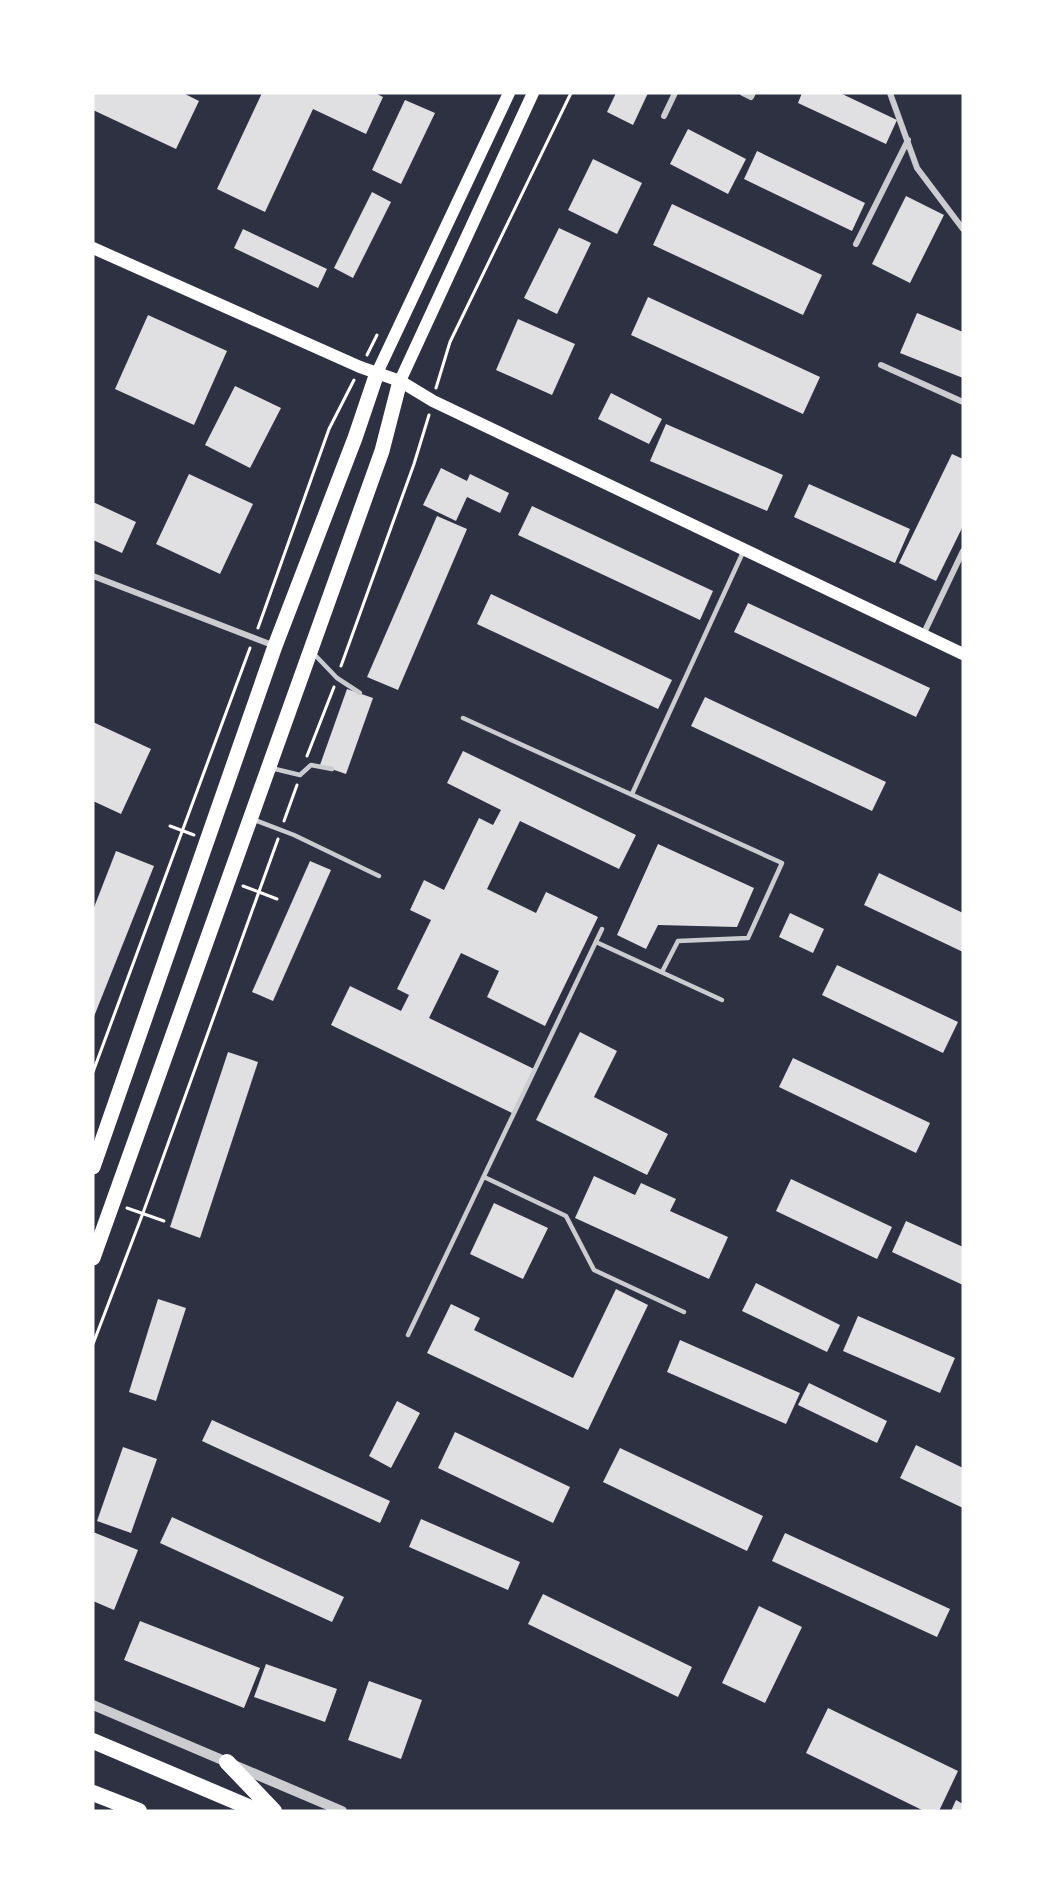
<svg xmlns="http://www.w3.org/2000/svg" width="1056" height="1904" font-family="'Roboto Condensed',sans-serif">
<rect width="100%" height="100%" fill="#2d3142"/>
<g fill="#e0e0e3">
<path d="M93 93H183L199 101 176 149 93 110Z"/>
<path d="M262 93H375L383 97 366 134 313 109 265 212 217 189Z"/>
<path d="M616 93H648L633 125 607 112Z"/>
<path d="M802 93H840L897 120 886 144 798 103Z"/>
<path d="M405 100 435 113 401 184 372 170Z"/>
<path d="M688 129 746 159 728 194 670 164Z"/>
<path d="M757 151 865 203 852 231 744 179Z"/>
<path d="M593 159 642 183 617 234 568 210Z"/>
<path d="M372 192 391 202 353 278 334 268Z"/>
<path d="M906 196 944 215 910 283 872 264Z"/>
<path d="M672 204 822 275 803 315 653 245Z"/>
<path d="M559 228 591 243 557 314 524 298Z"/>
<path d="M243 229 327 269 318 288 234 248Z"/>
<path d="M648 297 820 377 803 414 631 335Z"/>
<path d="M917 313 963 332V378L900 353Z"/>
<path d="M148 315 227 351 194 425 115 389Z"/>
<path d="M518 319 575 344 552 395 496 370Z"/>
<path d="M235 386 281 408 250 468 205 445Z"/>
<path d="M611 393 662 419 649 444 598 419Z"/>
<path d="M666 424 783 475 767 511 650 461Z"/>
<path d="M952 454 963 459V526L936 581 899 563Z"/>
<path d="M441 468 467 481 470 474 509 493 500 513 467 497 456 521 423 505Z"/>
<path d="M189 474 253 504 220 574 156 544Z"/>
<path d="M809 484 910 529 895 563 794 517Z"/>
<path d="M93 502 136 522 122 553 93 540Z"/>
<path d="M532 506 713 591 700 620 518 535Z"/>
<path d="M437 516 467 529 398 690 367 677Z"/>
<path d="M491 594 672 680 658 709 477 624Z"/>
<path d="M748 603 930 688 916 717 734 632Z"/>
<path d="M347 689 373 698 346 774 320 765Z"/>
<path d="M705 697 886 782 872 811 691 726Z"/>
<path d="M93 722 151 749 121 814 93 801Z"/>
<path d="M463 751 636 835 619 869 520 821 487 889 536 913 546 892 598 917 545 1026 487 997 499 971 461 953 429 1018 534 1069 512 1113 331 1025 350 986 401 1011 409 995 397 989 431 920 410 910 424 880 444 890 479 818 493 825 501 810 447 783Z"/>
<path d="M658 844 754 888 737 927 658 925 646 949 617 935Z"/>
<path d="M116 851 154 866 93 1019V910Z"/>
<path d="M310 861 331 870 273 1001 252 992Z"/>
<path d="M879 873 963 913V952L864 905Z"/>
<path d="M790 913 824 929 813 953 779 937Z"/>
<path d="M837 965 958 1022 943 1053 822 995Z"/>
<path d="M580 1032 617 1051 594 1097 668 1134 647 1175 536 1120Z"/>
<path d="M228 1052 258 1062 200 1238 170 1227Z"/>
<path d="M793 1058 930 1123 916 1153 779 1087Z"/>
<path d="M594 1176 635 1195 641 1183 676 1199 670 1211 728 1237 709 1279 575 1218Z"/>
<path d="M791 1179 892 1227 877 1259 776 1211Z"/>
<path d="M494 1203 548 1228 523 1279 470 1254Z"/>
<path d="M906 1221 963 1247V1285L892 1252Z"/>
<path d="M756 1283 840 1325 827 1352 742 1311Z"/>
<path d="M616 1289 648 1305 588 1430 427 1353 451 1304 480 1318 474 1330 573 1378Z"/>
<path d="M158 1299 186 1308 156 1401 129 1392Z"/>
<path d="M858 1316 955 1358 940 1393 843 1351Z"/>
<path d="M680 1340 800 1393 786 1424 667 1372Z"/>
<path d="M809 1383 887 1421 877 1443 798 1405Z"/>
<path d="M397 1401 420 1413 391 1468 369 1456Z"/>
<path d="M212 1420 390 1501 380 1523 202 1441Z"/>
<path d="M455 1432 570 1487 553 1523 438 1468Z"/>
<path d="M916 1445 963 1468V1508L900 1478Z"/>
<path d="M123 1447 157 1459 131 1533 97 1521Z"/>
<path d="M620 1448 763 1516 747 1551 603 1482Z"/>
<path d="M172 1517 344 1597 332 1622 160 1543Z"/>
<path d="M421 1519 520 1562 508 1590 409 1547Z"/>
<path d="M93 1532 138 1550 114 1610 93 1601Z"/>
<path d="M785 1533 950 1609 937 1637 772 1561Z"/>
<path d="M543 1594 692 1667 678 1697 528 1624Z"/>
<path d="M759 1606 802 1627 765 1703 722 1683Z"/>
<path d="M140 1621 260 1668 244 1708 124 1660Z"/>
<path d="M266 1664 337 1689 325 1722 254 1697Z"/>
<path d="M369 1681 422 1700 401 1759 348 1740Z"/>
<path d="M828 1708 958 1771 939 1811H924L806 1753Z"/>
<path d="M956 1800 963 1804V1811H951Z"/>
</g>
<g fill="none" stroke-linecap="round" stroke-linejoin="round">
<g stroke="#fff" stroke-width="3">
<path d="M367 355 377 335"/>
<path d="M436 388 450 342 571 93"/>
<path d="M258 628 329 429 354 380"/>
<path d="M341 666 414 464 429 415"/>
<path d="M307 756 334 687"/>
<path d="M284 821 297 785"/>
<path d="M170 826 194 835"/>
<path d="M243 886 277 899"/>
<path d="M93 1072 250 648"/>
<path d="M127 1208 164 1221"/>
<path d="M93 1344 143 1213 278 839"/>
</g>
<g stroke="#caccd0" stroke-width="4.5">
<path d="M314 654 337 678 360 693"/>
<path d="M463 718 782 863 748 938 678 941 662 972"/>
<path d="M271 768 300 775 311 765 332 769"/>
<path d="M632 794 744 550"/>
<path d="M252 819 294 835 379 876"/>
<path d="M596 942 722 1000"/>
<path d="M484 1177 566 1216 594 1270 684 1312"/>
<path d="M408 1335 602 929"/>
</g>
<g stroke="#caccd0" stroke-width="6">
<path d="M743 93 751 97 753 93"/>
<path d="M890 93 917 168 963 229"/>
<path d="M664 116 675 93"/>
<path d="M856 244 908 140"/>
<path d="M881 365 963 402"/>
<path d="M93 576 275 646"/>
<path d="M923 635 963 551"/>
</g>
<path stroke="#caccd0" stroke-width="10" d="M93 1705 342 1811"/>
<g stroke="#fff" stroke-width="12">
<path d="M93 248 360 367 400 381 433 401 963 654"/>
<path d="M377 373 509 93"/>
<path d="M400 381 533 93"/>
</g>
<g stroke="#fff" stroke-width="15">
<path d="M93 1167 275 646 355 438 377 373"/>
<path d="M93 1258 382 451 400 381"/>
</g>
<g stroke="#fff" stroke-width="16">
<path d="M93 1741 258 1811"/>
<path d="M227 1762 274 1811"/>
<path d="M93 1793 139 1811"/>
</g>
</g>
<rect width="1056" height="1904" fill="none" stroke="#ffffff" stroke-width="189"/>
</svg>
